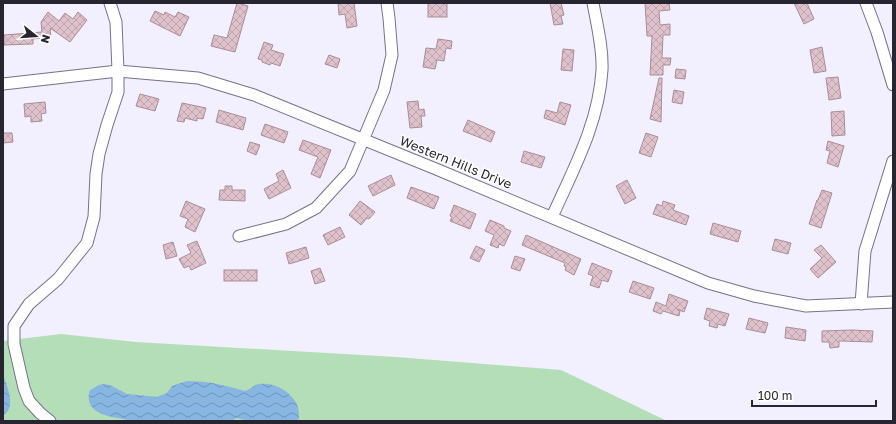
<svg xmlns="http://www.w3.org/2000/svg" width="896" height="424" font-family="'Golos Text',sans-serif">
<defs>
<pattern id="water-waves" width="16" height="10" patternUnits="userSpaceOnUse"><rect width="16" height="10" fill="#87b6e2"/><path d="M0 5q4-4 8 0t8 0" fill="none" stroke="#6e94b8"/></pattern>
<pattern id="building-cross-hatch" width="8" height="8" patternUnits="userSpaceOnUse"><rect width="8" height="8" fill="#dec1ca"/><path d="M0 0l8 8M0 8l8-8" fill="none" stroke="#bea6ae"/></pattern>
</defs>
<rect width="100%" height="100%" fill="#f2efff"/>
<path fill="#b4deb7" d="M61 334 136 342 396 357 561 370 667 421H3V341Z"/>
<g fill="url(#water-waves)">
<path d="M3 375C7 385 17 409 3 415Z"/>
<path d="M187 381C209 381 223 385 245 391 250 390 254 385 259 384 273 382 287 389 295 401 299 406 299 413 299 419L296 421H248L237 418 230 421 128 420C111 417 82 414 90 390L99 385 104 384 110 385 127 394 157 397 167 393 172 386Z"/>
</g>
<g fill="url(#building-cross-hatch)" stroke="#aa8d96">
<path d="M237 3 248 6 235 52 211 46 214 35 227 38Z"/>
<path d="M338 3H354L357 26 347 28 345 14 339 15Z"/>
<rect x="428" y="3" width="19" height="14"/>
<path d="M550 3H561L564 15 561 16 563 24 554 25Z"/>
<path d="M645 3H669L670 10 659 11 660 25 670 24V35H663L662 58H671L670 65H663V75H650L652 36H647Z"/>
<path d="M794 3H807L814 19 804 24Z"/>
<path d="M155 11 164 15 165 12 175 17 178 12 189 17 180 36 150 21Z"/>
<path d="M48 12 59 21 65 13 73 19 78 12 87 20 70 42 50 28 51 37 33 39V44L4 45V35L42 32 41 22Z"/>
<path d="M438 39 452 41 451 49 446 48 444 61 437 60 435 69 423 67 426 48 436 49Z"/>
<path d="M264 42 273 45 271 50 284 54 280 66 271 63 270 65 262 62V60L258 59Z"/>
<path d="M822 47 826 71 814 73 810 50Z"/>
<path d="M563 49 574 50 572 71 561 70Z"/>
<path d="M329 55 340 59 337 68 325 64Z"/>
<path d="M676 69 686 70 685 79 675 78Z"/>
<path d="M838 77 841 98 829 100 826 78Z"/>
<path d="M659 78H662L661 122 650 119Z"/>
<path d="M674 90 684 92 682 104 672 102Z"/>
<path d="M140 94 159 99 155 111 136 106Z"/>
<path d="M418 101 419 110 424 109 425 116H421L422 127 410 128 407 102Z"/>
<path d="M45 102 46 113 41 114 42 121 31 122V116L25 117 24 104Z"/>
<path d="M560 102 571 105 565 125 544 118 546 110 557 113Z"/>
<path d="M182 103 206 108 203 119 197 118V121L185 118 184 122 177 121Z"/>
<path d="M219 110 246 118 243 130 216 122Z"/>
<path d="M844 111 845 135 832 136 831 112Z"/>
<path d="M468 120 495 132 491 142 463 131Z"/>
<path d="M265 124 288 132 284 143 261 135Z"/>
<path d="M3 133H12L13 142 3 143Z"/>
<path d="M646 133 658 137 651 157 639 153Z"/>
<path d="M303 140 331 150 320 178 311 174 318 157 299 150Z"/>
<path d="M828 141 844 146 838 167 827 163 830 151 826 150Z"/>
<path d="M250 142 260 145 256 155 247 151Z"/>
<path d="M524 151 545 157 541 168 521 162Z"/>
<path d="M283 170 291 188 269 199 264 189 279 181 276 174Z"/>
<path d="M391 175 395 185 373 196 368 186Z"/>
<path d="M627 180 636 198 625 204 616 186Z"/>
<path d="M225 186H232V190H245V201L219 200 220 190H225Z"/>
<path d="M411 187 439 197 434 209 407 198Z"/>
<path d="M822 190 832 193 821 228 809 224 817 200H818Z"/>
<path d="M186 201 205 209 195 232 185 227 188 219 180 216Z"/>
<path d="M360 201 375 212 369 219 367 218 361 225 349 215Z"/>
<path d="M663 201 675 205 673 210 689 216 686 225 653 214 657 204 662 206Z"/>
<path d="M454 205 476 214 470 229 450 221 452 217 450 216Z"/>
<path d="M490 220 504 226V228L511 231 504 246 499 244 498 248 490 245 494 235 485 231Z"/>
<path d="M713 223 741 231 738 242 710 234Z"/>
<path d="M340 227 345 237 328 245 323 235Z"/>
<path d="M526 235 581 259 574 275 565 270 566 267 564 266 565 263 522 245Z"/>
<path d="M775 239 791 243 788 254 772 250Z"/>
<path d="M197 241 206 263 191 270 189 266 184 268 179 259 191 253 187 245Z"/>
<path d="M173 242 177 256 166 259 163 245Z"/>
<path d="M821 245 836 262 818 278 810 269 822 258 814 250Z"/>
<path d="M476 246 485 250 479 262 470 258Z"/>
<path d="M306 247 309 258 289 264 286 253Z"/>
<path d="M515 256 525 259 520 271 511 268Z"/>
<path d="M592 263 612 271 608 282 602 280 599 288 590 285 593 276 588 274Z"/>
<path d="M320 268 325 281 315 284 311 271Z"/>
<rect x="224" y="270" width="33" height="11"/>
<path d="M633 281 654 288 650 299 629 292Z"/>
<path d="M669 294 688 301 684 312 677 309 680 311 679 316 663 311 661 314 653 311 656 302 666 306Z"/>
<path d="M707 308 729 314 725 326 718 324 717 328 709 326 710 321 704 319Z"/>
<path d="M749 318 768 323 765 333 746 329Z"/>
<path d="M786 327 806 330 805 341 785 338Z"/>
<path d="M852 330 873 331 872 342 842 341H839V347L830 348 829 342H822V331Z"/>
</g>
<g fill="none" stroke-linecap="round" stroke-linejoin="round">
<g stroke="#777289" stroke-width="13">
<g id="minor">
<path d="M866 3 877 32 893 85"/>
<path d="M3 84 118 71 198 78 254 95 436 169 708 283 754 296 806 306 893 302"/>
<path d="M552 217C573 170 599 123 602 70 603 48 597 25 593 3"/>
<path d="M239 236 286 224 316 208 350 171 384 90 392 55 389 18 387 3"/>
<path d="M861 304 865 251 893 161"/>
<path d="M50 421 40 413 29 401 24 388 14 344V326L29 304 58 279 87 243 94 217 96 174 99 154 107 125 118 92V71L116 22 110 3"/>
</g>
</g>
<use href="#minor" stroke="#fff" stroke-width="11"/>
</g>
<g text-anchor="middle" stroke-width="3.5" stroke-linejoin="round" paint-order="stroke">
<g font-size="13" fill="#27252f" stroke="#fff">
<text transform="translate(456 162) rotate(22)" y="5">Western Hills Drive</text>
</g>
</g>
<rect width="896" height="424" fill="none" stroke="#27252f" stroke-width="8"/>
<g transform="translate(36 36) rotate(107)" stroke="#ffffff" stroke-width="3" paint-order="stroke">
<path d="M0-3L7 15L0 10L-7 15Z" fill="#27252f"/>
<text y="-6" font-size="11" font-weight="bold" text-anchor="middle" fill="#27252f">N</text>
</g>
<path d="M752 400v6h124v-6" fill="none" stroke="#27252f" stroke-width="2"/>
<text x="758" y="400" font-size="12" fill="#27252f" stroke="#ffffff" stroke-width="3" paint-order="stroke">100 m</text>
</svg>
